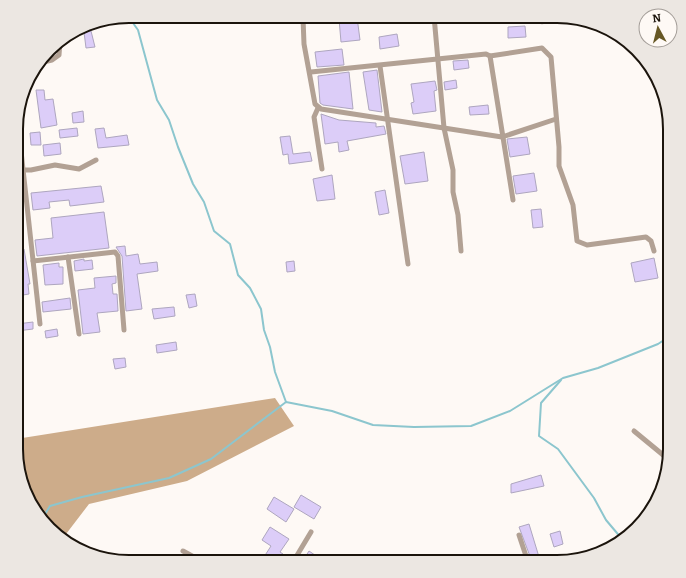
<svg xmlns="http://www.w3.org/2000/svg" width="686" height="578" font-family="Bitter,serif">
<rect width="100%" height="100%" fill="#fef9f5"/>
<path fill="#cdac8a" d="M275 398 294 426 187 481 89 504 63 538C31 516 16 477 16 439Z"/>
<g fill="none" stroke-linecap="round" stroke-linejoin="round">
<g stroke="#8cc6ce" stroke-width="2">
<path d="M128 16 138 30 157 100 169 120 178 147 193 184 204 202 214 231 230 244 238 275 250 288 261 309 264 330 270 347 275 372 286 402"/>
<path d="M561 380 541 403 539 436 558 449 594 498 606 520 622 539"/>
<path d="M42 519 50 506 82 497 169 478 211 459 286 402 332 411 373 425 414 427 471 426 510 411 563 378 598 368 658 344 670 336"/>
</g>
</g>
<g fill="#dccdf8" stroke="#aea6bf">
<path d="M357 17 360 40 341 42 339 19Z"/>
<path d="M525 26 526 37 508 38V27Z"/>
<path d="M91 31 95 47 86 48 84 32Z"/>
<path d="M397 34 399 46 380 49 379 37Z"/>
<path d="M342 49 344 65 317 67 315 52Z"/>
<path d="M468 60 469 68 454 70 453 61Z"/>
<path d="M377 70 382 112 369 110 363 72Z"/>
<path d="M349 72 353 109 323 105 320 103 318 76Z"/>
<path d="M456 80 457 88 445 90 444 82Z"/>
<path d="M435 81 437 90 434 91 436 111 413 114 411 103 414 102 411 84Z"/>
<path d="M36 90H44L45 100 53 99 57 125 41 128Z"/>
<path d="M488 105 489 114 470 115 469 107Z"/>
<path d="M83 111 84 122 73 123 72 113Z"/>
<path d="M321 114 339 120 376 123V127L384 126 386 134 347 141 349 150 339 152 338 142 325 144Z"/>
<path d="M77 128 78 136 60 138 59 130Z"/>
<path d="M104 128 106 138 127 135 129 145 98 148 95 129Z"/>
<path d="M40 132 41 145H31L30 133Z"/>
<path d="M290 136 293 154 310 152 312 161 289 164 288 154 283 155 280 137Z"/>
<path d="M527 137 530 154 510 157 507 139Z"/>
<path d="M60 143 61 154 44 156 43 145Z"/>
<path d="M424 152 428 181 405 184 400 156Z"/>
<path d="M534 173 537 191 516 194 513 176Z"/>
<path d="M332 175 335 199 317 201 313 179Z"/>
<path d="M101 186 104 202 70 206 69 200 49 202 50 208 33 210 31 193Z"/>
<path d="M385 190 389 213 379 215 375 192Z"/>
<path d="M541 209 543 227 533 228 531 210Z"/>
<path d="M104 212 109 248 37 256 35 240 53 238 51 218Z"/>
<path d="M125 246 126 256 138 254 140 264 157 262 158 271 137 274 142 309 126 311 122 256 116 247Z"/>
<path d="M24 249 30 284H28L29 294 17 296V250Z"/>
<path d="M654 258 658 278 635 282 631 263Z"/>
<path d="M84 259V261L92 260 93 269 75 271 74 261Z"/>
<path d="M294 261 295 271 287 272 286 262Z"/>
<path d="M59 263V267H63V284L45 285 43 265Z"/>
<path d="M116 276V283L112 284 113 294H117L118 311 97 313 100 332 83 334 78 290 95 288 94 278Z"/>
<path d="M195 294 197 306 189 308 186 295Z"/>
<path d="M70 298 71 309 43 312 42 302Z"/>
<path d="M174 307 175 316 154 319 152 309Z"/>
<path d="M33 322V329L17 331V324Z"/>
<path d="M57 329 58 336 46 338 45 331Z"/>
<path d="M176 342 177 350 157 353 156 345Z"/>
<path d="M125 358 126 367 115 369 113 359Z"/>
<path d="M541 475 544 486 511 493V484Z"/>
<path d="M301 495 321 507 314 519 294 507Z"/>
<path d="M274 497 294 509 286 522 267 509Z"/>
<path d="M529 524 539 557 531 559 519 527Z"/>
<path d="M270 527 289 539 280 552 283 554 278 562H266L262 560 271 546 262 540Z"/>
<path d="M560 531 563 544 554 547 550 534Z"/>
<path d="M309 551 325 562H302Z"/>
</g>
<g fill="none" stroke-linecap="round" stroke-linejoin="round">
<path stroke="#b2a194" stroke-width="2.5" d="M513 16 542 23 572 18"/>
<g stroke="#b2a194" stroke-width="5">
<path d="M247 16 251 20 289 21 303 18 304 44 315 104 321 109 502 137 556 119"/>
<path d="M434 16 444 128 453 170V192L458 215 461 251"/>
<path d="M490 56 542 48 551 57 559 147V166L573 205 577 241 587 245 646 237 651 241 654 251"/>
<path d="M39 63 52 60 59 55 60 41"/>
<path d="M380 66 408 264"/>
<path d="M311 72 486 54 490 56 513 200"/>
<path d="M318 108 314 117 322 169"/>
<path d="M20 142 40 324"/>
<path d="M17 170H31L55 165 79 169 96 160"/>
<path d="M68 257 79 334"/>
<path d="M33 261 115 252 118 256 124 330"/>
<path d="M634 431 668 459"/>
<path d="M519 535 528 562"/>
<path d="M183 551 203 562"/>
<path d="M574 559 582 557"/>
<path d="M293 562 311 532"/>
</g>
</g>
<path d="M0 0H686V578H0ZM129 23H557A106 106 0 0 1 663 129V449A106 106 0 0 1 557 555H129A106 106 0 0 1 23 449V129A106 106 0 0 1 129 23Z" fill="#ece7e2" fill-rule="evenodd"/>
<path fill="none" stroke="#1b140c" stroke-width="2" d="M129 23H557A106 106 0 0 1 663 129V449A106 106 0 0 1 557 555H129A106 106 0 0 1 23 449V129A106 106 0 0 1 129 23Z"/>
<g transform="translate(658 28) rotate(353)"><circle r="19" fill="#fef9f5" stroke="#a39d98"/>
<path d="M0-3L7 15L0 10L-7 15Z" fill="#665724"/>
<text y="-6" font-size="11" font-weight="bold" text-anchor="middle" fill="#1b140c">N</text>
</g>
</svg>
